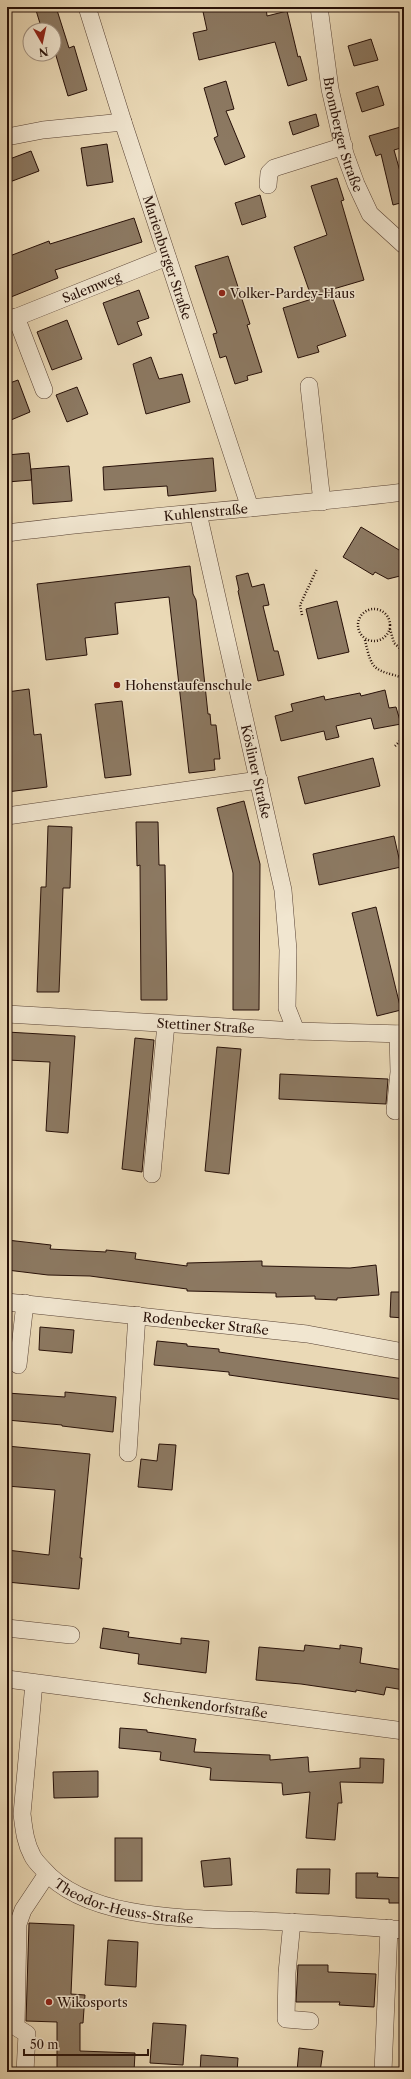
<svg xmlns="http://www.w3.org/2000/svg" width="411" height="2079" font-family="'Libre Caslon Text',serif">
<rect width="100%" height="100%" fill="#ead9b6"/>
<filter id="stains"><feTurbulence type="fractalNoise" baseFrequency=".005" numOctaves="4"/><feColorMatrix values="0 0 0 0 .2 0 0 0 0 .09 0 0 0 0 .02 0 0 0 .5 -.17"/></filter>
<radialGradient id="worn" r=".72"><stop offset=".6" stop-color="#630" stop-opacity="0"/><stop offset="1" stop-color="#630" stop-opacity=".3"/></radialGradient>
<g fill="#8c7962" stroke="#271008">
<path d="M35 7H56L69 48 74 46 87 90 68 96 54 49V30H42Z"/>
<path d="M202 7H266L267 16 287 11 298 57 300 56 307 80 288 86 275 42 199 60 193 33 207 30Z"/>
<path d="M371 39 378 60 354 66 348 46Z"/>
<path d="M226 81 234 109 226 111 245 157 225 165 214 138 218 136 204 88Z"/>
<path d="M378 86 384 105 362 112 356 93Z"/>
<path d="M316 114 319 126 293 135 289 122Z"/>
<path d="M404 126V147L394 150 401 175 404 174V202L393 205 381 154 376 156 369 136Z"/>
<path d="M107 144 113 182 87 186 81 148Z"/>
<path d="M31 151 39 171 7 183V160Z"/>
<path d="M337 178 344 200 341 201 364 280 330 290 346 336 317 346 319 352 298 358 283 308 312 299 294 247 327 235 311 186Z"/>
<path d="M260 195 266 217 242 225 235 203Z"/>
<path d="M134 218 142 242 55 270 58 278 11 297 7 288V257L49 241 50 244Z"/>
<path d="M228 256 250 324 247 325 262 372 247 376 248 380 235 384 226 356 220 358 213 334 217 333 195 266Z"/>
<path d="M139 290 149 318 137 322 142 335 118 345 103 303Z"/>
<path d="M67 320 82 359 52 370 37 332Z"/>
<path d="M151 357 159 379 182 374 190 402 146 414 133 364Z"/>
<path d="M18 380 30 412 11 420 7 411V384Z"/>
<path d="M77 387 88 414 67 422 56 395Z"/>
<path d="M29 453 32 480 7 482V455Z"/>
<path d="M213 458 216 491 168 496 167 486 104 490 103 467Z"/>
<path d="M69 466 72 501 33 504 31 469Z"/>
<path d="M361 527 404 553V575L388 579 375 572 373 575 343 557Z"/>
<path d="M190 566 193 594 196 600 208 714H210L211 725H216L220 759H214L215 770 189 773 169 597 115 603 118 634 85 638 87 655 46 660 37 584Z"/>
<path d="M248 573 252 587 264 584 269 605 263 606 274 651H278L284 675 258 681 238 591 239 590 236 576Z"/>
<path d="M337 601 349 652 318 659 306 609Z"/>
<path d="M29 689 34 735 41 734 47 787 7 792V692Z"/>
<path d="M385 690 389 708 396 707 401 724 374 729 371 718 336 726 339 737 326 740 324 731 281 741 275 716 293 711 291 704 324 696 325 700 360 693 361 696Z"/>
<path d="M122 701 131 775 105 778 95 704Z"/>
<path d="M373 758 380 786 305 804 298 777Z"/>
<path d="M244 801 260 864 259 1010H233V873L217 808Z"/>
<path d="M136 822H158L159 865H165L167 1000H141L140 865 137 866Z"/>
<path d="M48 826 72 827 70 888H63L59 992H37L41 887H46Z"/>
<path d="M394 836 401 867 319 885 313 854Z"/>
<path d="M376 907 401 1010 377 1016 352 913Z"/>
<path d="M7 1032 75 1036 68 1133 46 1131 50 1062 7 1060Z"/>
<path d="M135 1038 154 1040 142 1172 122 1169Z"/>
<path d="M217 1047 241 1049 229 1174 205 1171Z"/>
<path d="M280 1074 388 1079 386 1104 279 1099Z"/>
<path d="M7 1240 51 1245 50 1249 106 1252V1250L136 1253 135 1259 187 1266V1263L262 1261V1266L350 1268 376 1265 379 1295 337 1298V1300L315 1299V1296L276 1297V1293L187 1291V1289L90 1276 48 1275 7 1270Z"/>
<path d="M391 1292H404V1318L390 1317Z"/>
<path d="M40 1327 74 1330 72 1353 39 1350Z"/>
<path d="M157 1341 187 1344V1346L219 1349V1352L404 1379V1400L229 1375V1372L154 1365Z"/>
<path d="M65 1392 116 1397 113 1432 62 1426V1425L7 1420V1393L65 1397Z"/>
<path d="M159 1444 176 1445 172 1490 138 1487 141 1459 157 1461Z"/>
<path d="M7 1446 90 1454 80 1558H82L79 1589 7 1582V1550L49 1555 55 1490 7 1486Z"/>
<path d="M103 1628 129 1632 128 1637 181 1644V1638L209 1641 206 1673 138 1664 139 1654 100 1648Z"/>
<path d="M305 1645 340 1649V1645L362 1648 360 1663 404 1670V1690L386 1687 384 1695 356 1690V1692L301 1684 256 1680 259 1647 304 1651Z"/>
<path d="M120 1728 147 1730V1732L196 1739 194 1752 270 1755V1760L308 1757 309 1772 360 1768V1758L384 1759 383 1783 340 1782 342 1803H338L335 1840 306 1838 310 1792 283 1795 282 1783 210 1780 211 1768 160 1760 161 1752 119 1748Z"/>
<path d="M98 1771V1797L54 1798 53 1772Z"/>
<rect x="115" y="1838" width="27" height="43"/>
<path d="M230 1858 232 1885 204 1887 201 1861Z"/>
<path d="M297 1869H330L329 1894 296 1893Z"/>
<path d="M356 1873H378L377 1877 404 1878V1903H389V1899L356 1898Z"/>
<path d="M29 1923 74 1925 71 1994 85 1995 83 2023H80V2051L135 2053 134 2072H57V2022L26 2021Z"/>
<path d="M108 1940 138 1942 136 1987 105 1985Z"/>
<path d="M298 1965H328V1972L376 1974 374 2007 339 2005 340 2002H296Z"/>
<path d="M153 2023 186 2025 183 2065 150 2063Z"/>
<path d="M299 2048 323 2051 320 2072H297Z"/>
<path d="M201 2055 238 2058 237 2072H200Z"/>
</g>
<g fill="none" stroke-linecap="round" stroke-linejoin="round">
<g stroke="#584234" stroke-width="18">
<g id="minor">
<path id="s1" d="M87 7 123 122 250 508"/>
<path id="s2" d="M319 7 330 89 345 154 356 184 370 214 404 245"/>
<path d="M7 137 43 130 123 122"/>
<path d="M268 185 269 173 274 168 344 146"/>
<path d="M16 317 44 390"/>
<path id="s3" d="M7 321 167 257"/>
<path d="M309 386 322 502"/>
<path id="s4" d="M198 513 283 890 288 950 287 1008 296 1031"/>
<path id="s5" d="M7 533C139 516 272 508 404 492"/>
<path d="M7 816 259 780"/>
<path id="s6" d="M7 1014 296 1031 404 1034"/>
<path d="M395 1111 399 1072 398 1034"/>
<path d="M152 1174 166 1024"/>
<path id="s7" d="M7 1302 307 1334 404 1352"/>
<path d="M18 1365 25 1303"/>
<path d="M128 1453 137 1315"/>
<path d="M7 1628 71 1635"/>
<path id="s8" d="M7 1679 404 1731"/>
<path id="s9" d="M34 1683 22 1814C24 1829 25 1842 32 1855 34 1860 39 1865 43 1869 89 1923 199 1918 265 1921 311 1923 358 1926 404 1930"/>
<path d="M292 1922 287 1973 286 2019 310 2021"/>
<path d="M25 2072 27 2034 16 2027 18 1924 23 1910 47 1874"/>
<path d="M383 2072 389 1928"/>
</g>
</g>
<g stroke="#271008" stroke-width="2.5" stroke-dasharray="1 2" stroke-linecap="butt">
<circle cx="374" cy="625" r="16"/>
<path d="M302 615 300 605 317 569"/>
<path d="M390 629 394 643 404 652"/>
<path d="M365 640C372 672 374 669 404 678"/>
<path d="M395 746 404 737"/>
</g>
<use href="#minor" stroke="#f1e6d0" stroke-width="17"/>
</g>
<g fill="#8f2418" stroke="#f1e6d0" stroke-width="1.5">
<circle cx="222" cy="293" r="4"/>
<circle cx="117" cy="685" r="4"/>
<circle cx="49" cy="2002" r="4"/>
</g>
<g text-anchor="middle" stroke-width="3" stroke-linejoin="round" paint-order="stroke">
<g font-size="13" fill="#271008" stroke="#f1e6d0">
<text dy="5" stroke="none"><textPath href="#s2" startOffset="130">Bromberger Straße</textPath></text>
<text dy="5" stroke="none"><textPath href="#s1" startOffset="263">Marienburger Straße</textPath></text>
<text dy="5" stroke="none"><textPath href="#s3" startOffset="91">Salemweg</textPath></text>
<text dy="5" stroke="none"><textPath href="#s5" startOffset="200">Kuhlenstraße</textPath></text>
<text dy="5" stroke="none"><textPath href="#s4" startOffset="265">Kösliner Straße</textPath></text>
<text dy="5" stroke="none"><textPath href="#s6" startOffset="199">Stettiner Straße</textPath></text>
<text dy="5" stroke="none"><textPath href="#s7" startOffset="200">Rodenbecker Straße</textPath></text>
<text dy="5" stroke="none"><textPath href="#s8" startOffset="200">Schenkendorfstraße</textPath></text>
<text dy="5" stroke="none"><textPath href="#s9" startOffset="282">Theodor-Heuss-Straße</textPath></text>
</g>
<g font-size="13" fill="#271008" stroke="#f1e6d0" text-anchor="start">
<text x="230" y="298">Volker-Pardey-Haus</text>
<text x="125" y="690">Hohenstaufenschule</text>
<text x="57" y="2007">Wikosports</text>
</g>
</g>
<rect width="411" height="2079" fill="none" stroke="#ead9b6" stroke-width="24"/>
<rect x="8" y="8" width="395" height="2063" fill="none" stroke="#271008" stroke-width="2"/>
<rect x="12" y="12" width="387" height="2055" fill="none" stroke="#271008"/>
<g transform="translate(42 42) rotate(171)"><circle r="19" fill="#f1e6d0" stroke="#a09080"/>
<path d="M0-3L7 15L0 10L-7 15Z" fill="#8f2418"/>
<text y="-6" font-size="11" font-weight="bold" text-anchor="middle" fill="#271008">N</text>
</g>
<path d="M24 2049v6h124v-6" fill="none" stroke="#271008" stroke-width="2"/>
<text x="30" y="2049" font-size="12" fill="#271008" stroke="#f1e6d0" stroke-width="3" paint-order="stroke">50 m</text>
<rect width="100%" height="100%" filter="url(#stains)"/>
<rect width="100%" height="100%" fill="url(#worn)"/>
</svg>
